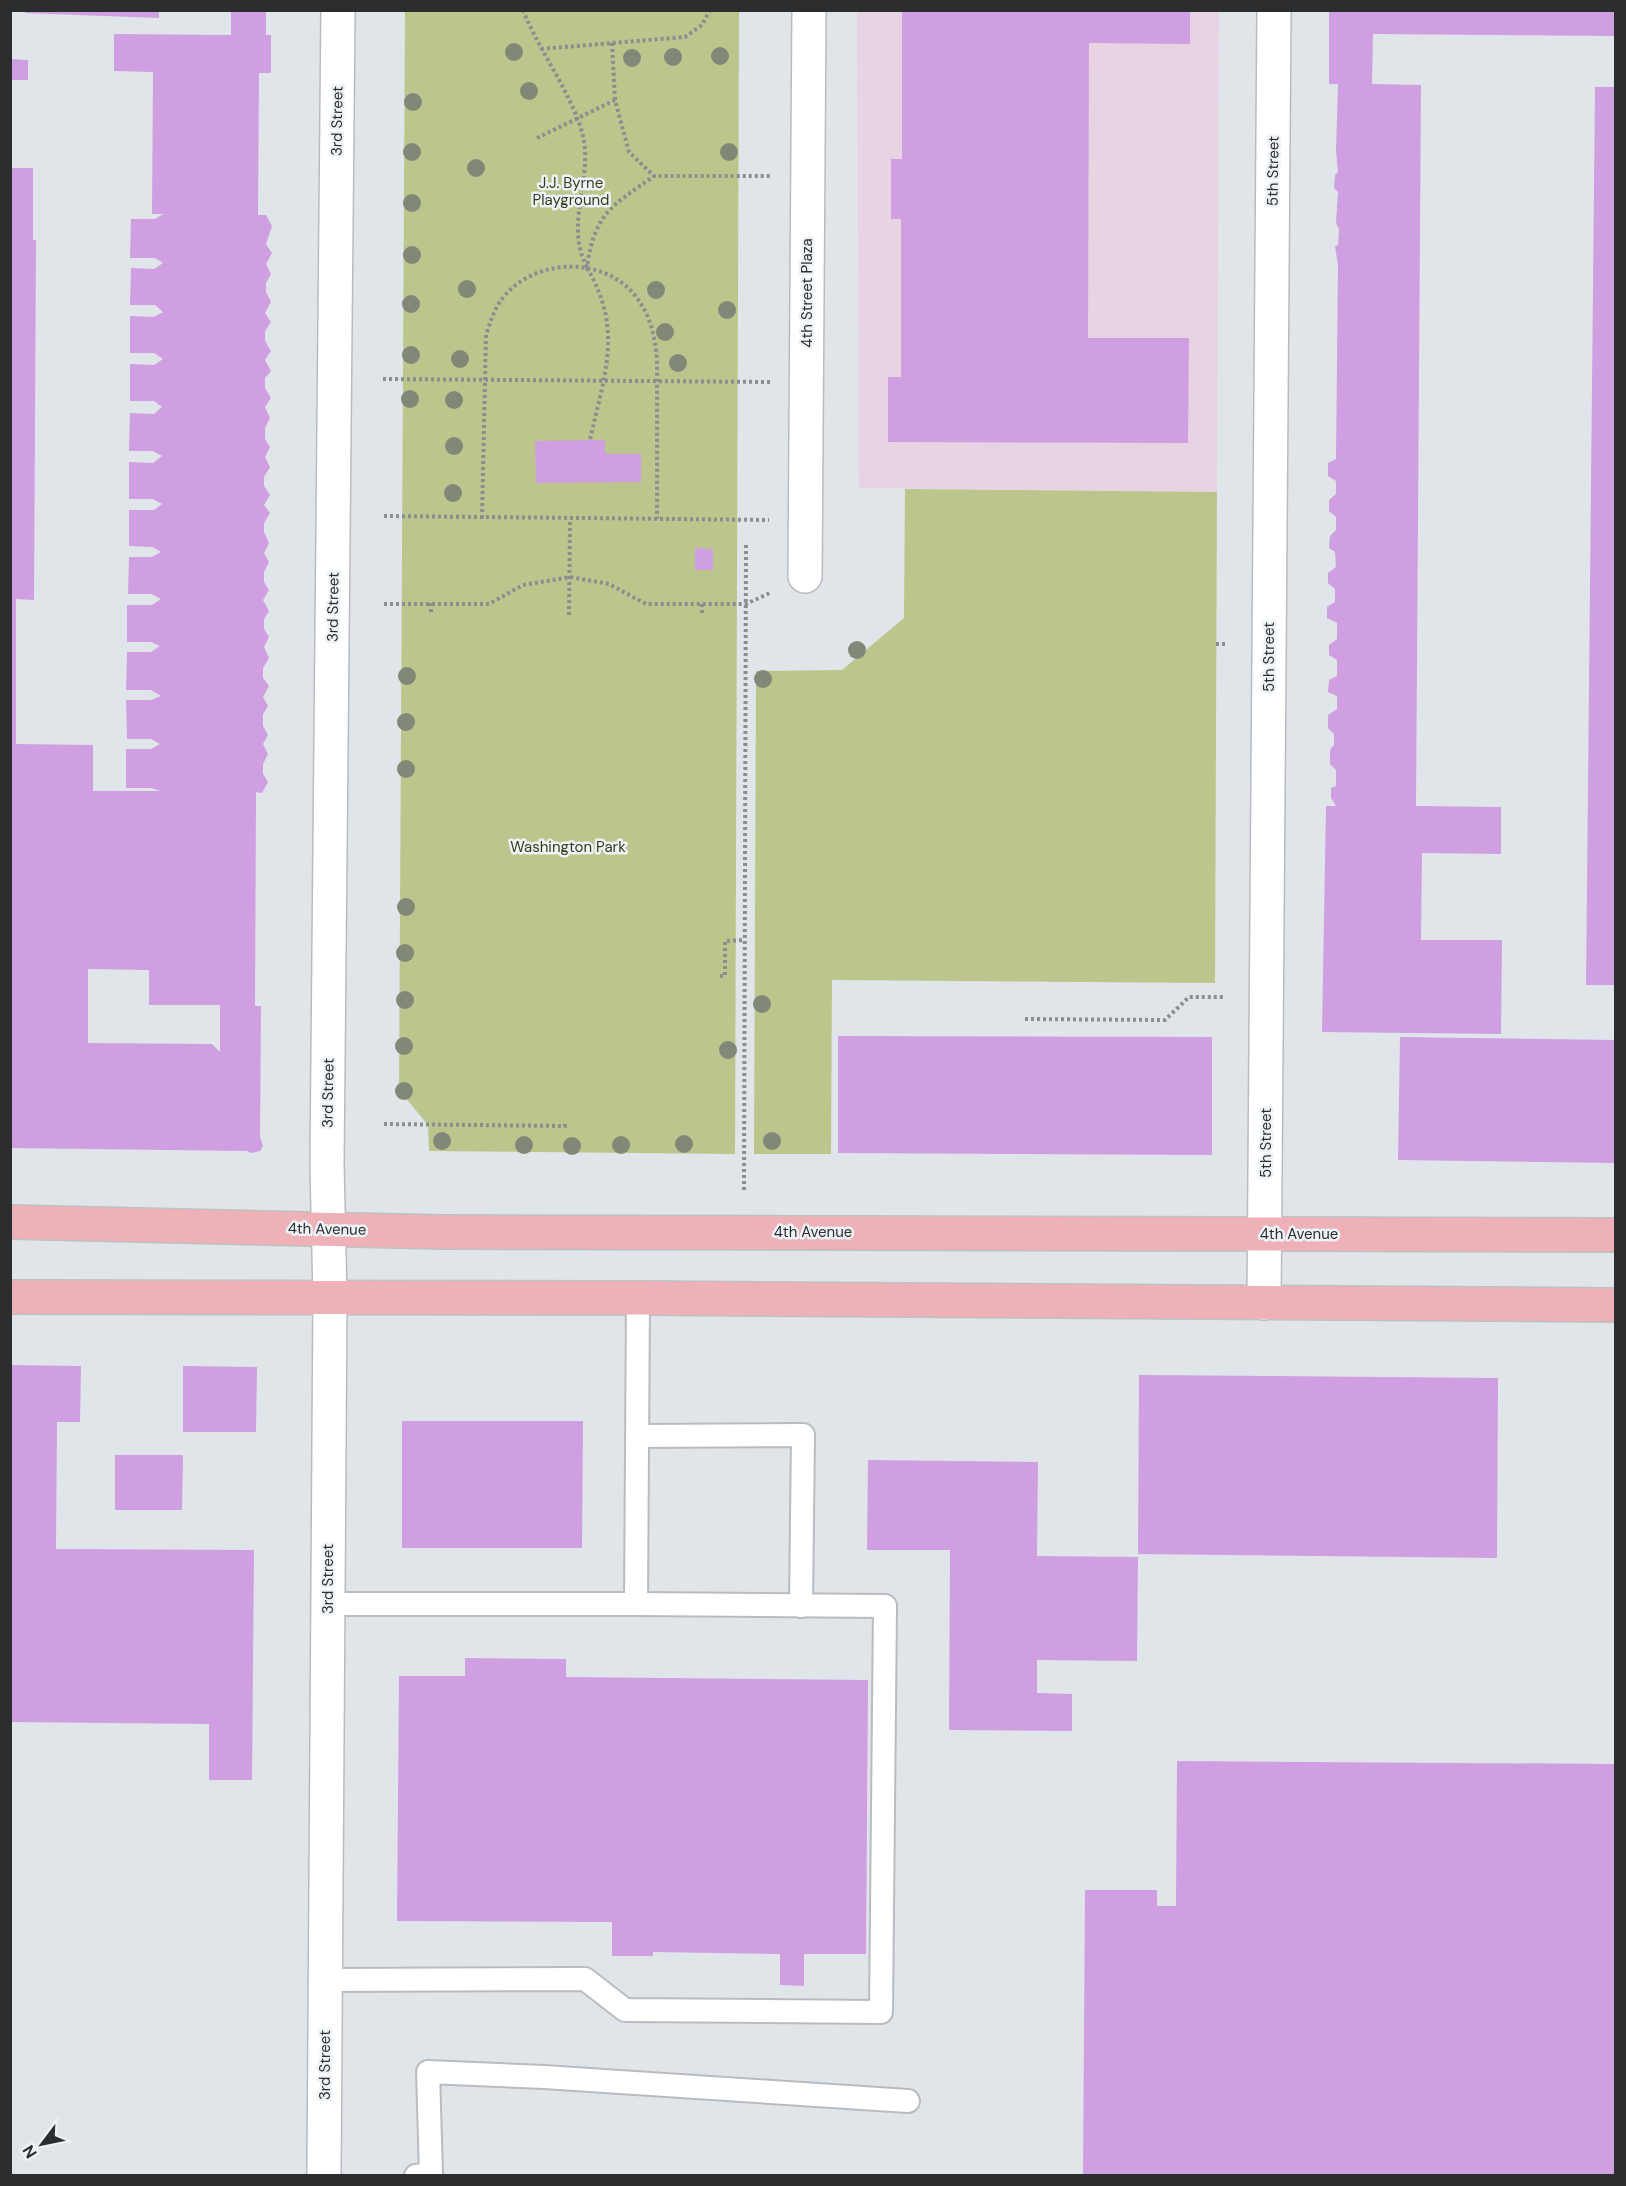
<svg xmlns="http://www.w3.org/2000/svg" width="1626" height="2186" font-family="'DM Sans',sans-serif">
<rect width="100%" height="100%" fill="#e0e5e9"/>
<path fill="#e7d3e2" d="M857 11H1219L1217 492 859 488Z"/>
<g fill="#bcc68c">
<path d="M405 11H739L735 1154 429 1151 428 1125 399 1090Z"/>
<path d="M905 489 1217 492 1215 983 832 980 831 1154H754L756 671 842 670 904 618Z"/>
</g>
<g fill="#cf9fe1" fill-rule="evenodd">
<path d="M25 10H159V18L25 13Z"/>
<path d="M231 10H266V35H271V73H259L258 215H266L272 226 266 244 272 253 266 264 271 274 266 283V292L271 302 265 313 271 322 265 331V341L271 351 265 360 271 371 265 378V388L271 398 265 407 270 418 265 428V439L270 447 265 457 270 467 264 477V486L270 495 264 505 270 513 264 523V532L269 543 264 553 269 562 264 572V582L269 590 263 600 269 611 264 619V629L269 637 264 647 269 658 263 668V678L269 686 263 697 268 706 263 714V726L268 735 263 744 268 754 263 764V774L268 782 262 793 256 792 255 1006H261L260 1137 263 1146 260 1151 251 1153 247 1151 10 1148V168H33V240H36L34 600 16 599V744L93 745V791H160L151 788H126V749H151L160 744 151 739H127L126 700H151L161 696 151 690H126L127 652H151L160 646 151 642H127V605H152L161 599 152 594H128L129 557H152L161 552 153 547 129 546V510H154L162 504 153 499H129V462L153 463 162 456 153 451H129L130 413 154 414 162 407 154 401H130V364L154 365 163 359 154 353H130V316L154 317 163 312 155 305H130L131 268 154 269 163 263 155 258H130L131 219H155L163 214H152L153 72 114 71V34L231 35ZM88 969 149 970V1005H220V1052L212 1044 88 1043Z"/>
<path d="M902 10H1190V44L1089 43 1088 338H1189L1188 443 888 442V377H901V219H891V159H902Z"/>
<path d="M1329 10H1616V36L1373 34 1372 84 1421 85 1416 806 1501 807V854L1422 853 1421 940H1502L1501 1034 1322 1032 1326 806H1336L1331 798V788L1336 786V770L1330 764V750L1334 745V734L1328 728V715L1337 709V696L1328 692 1329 680 1337 676V660L1329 655V645L1337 639V623L1327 618V607L1335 602V589L1328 583V573L1336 567 1335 552 1329 548 1330 536 1336 530V517L1329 511V500L1336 494V481L1328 476V463L1336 459 1338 265 1335 246 1338 245 1339 229 1336 223 1338 192 1334 188 1335 175 1338 172 1336 151 1338 84H1329Z"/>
<path d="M10 59 28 60V80H10Z"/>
<path d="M1595 87H1616V985H1586Z"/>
<path d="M590 440H605V454H641V482L536 483 535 441Z"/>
<path d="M695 548 713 549V570H695Z"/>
<path d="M838 1036 1212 1037V1155L838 1153Z"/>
<path d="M1400 1037 1616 1040V1163L1398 1160Z"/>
<path d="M10 1365 81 1366 80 1422H57L56 1549 254 1550 252 1780H209V1724L10 1722Z"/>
<path d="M183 1366 257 1367 256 1432H183Z"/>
<path d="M1139 1375 1498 1378 1497 1558 1138 1554Z"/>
<path d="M402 1421H583L582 1548H402Z"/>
<path d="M115 1455H183L182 1510H115Z"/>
<path d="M868 1460 1038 1462 1037 1556 1138 1557 1137 1661 1037 1660V1693L1072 1694V1731L949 1730 950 1550H867Z"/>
<path d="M465 1658 566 1659V1677L868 1680 866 1954H804V1986L780 1985V1954L653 1952V1956H612V1922L397 1921 399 1676H465Z"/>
<path d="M1177 1761 1616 1764V2175H1083L1085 1890H1157V1906H1176Z"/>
</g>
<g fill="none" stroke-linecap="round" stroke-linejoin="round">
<g stroke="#b8bcc0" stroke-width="26">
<g id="lane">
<path d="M637 1436 803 1435 801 1606"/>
<path d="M328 1604H636L638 1298"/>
<path d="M325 1980 585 1979 625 2010 881 2012 885 1606 636 1604"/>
<path d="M416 2176 431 2174 428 2072 544 2077 908 2101"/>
</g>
</g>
<g stroke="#b8bcc0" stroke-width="36">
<g id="street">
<path d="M805 576 809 10"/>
<path d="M1264 1303 1274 10"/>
<path d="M324 2176 330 1298 327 1164 338 10"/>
</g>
</g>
<g stroke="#bfc0c0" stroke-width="36">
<g id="primary">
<path d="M10 1222 443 1232 1616 1235"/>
<path d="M10 1297 638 1298 1616 1305"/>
</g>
</g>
<g stroke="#8a8e90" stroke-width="4" stroke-dasharray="3 3" stroke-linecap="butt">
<path d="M523 10C539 51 573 95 583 136 593 181 564 225 587 267 595 212 612 206 654 176"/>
<path d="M612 43 615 100"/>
<path d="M541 49 685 37 702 25 710 10"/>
<path d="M537 138 615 100 629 152 654 176H772"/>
<path d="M587 268C624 330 604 375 590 440"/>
<path d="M383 379 770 382"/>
<path d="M384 516 769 520"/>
<path d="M482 518 486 335C491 320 495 306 506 294 540 257 607 257 637 298 651 317 655 337 657 359V519"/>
<path d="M431 603V614"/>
<path d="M384 604H489L523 585 570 577 609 584 646 604H746L772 592"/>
<path d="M702 604V615"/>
<path d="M569 615 570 519"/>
<path d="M1216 644H1226"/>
<path d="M720 976H725V941L745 940"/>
<path d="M1025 1019 1165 1020 1189 997H1224"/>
<path d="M384 1124 565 1126V1121"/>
<path d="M744 1190 746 544"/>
</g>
<use href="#lane" stroke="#fff" stroke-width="22"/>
<use href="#street" stroke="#fff" stroke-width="33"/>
<use href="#primary" stroke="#eeb1b7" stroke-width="33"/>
</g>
<g fill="#828877">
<circle cx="514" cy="52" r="9"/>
<circle cx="720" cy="56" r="9"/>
<circle cx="673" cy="57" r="9"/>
<circle cx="632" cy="58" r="9"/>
<circle cx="529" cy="91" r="9"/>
<circle cx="413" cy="102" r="9"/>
<circle cx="412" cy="152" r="9"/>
<circle cx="729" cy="152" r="9"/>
<circle cx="476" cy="168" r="9"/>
<circle cx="412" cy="203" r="9"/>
<circle cx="412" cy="255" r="9"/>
<circle cx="467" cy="289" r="9"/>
<circle cx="656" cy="290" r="9"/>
<circle cx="411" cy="304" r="9"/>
<circle cx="727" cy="310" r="9"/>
<circle cx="665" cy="332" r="9"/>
<circle cx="411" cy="355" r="9"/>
<circle cx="460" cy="359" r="9"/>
<circle cx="678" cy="363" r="9"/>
<circle cx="410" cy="399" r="9"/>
<circle cx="454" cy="400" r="9"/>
<circle cx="454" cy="446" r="9"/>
<circle cx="453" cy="493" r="9"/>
<circle cx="857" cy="650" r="9"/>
<circle cx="407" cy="676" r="9"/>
<circle cx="763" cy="679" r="9"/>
<circle cx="406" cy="722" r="9"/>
<circle cx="406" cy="769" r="9"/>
<circle cx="406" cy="907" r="9"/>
<circle cx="405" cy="953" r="9"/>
<circle cx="405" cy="1000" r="9"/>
<circle cx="762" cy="1004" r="9"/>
<circle cx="404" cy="1046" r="9"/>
<circle cx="728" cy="1050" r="9"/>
<circle cx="404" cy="1091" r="9"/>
<circle cx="442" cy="1141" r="9"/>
<circle cx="772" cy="1141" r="9"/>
<circle cx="684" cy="1144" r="9"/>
<circle cx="524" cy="1145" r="9"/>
<circle cx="621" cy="1145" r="9"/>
<circle cx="572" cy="1146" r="9"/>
</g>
<g text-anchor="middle" stroke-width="5" stroke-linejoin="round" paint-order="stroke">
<g font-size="15" fill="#2b2d2e" stroke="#edf2f6">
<text transform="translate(337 121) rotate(-89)" y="5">3rd Street</text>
<text transform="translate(1273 171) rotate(-89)" y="5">5th Street</text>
<text transform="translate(807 293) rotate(-90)" y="5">4th Street Plaza</text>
<text transform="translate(333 607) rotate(-89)" y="5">3rd Street</text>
<text transform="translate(1269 657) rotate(-90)" y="5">5th Street</text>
<text transform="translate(328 1093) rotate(-89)" y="5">3rd Street</text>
<text transform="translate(1266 1143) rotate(-90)" y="5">5th Street</text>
<text transform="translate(327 1229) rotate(1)" y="5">4th Avenue</text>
<text x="813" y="1237">4th Avenue</text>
<text x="1299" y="1239">4th Avenue</text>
<text transform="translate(328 1579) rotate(-90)" y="5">3rd Street</text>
<text transform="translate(325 2065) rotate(-90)" y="5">3rd Street</text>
</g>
<g font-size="15" fill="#363c19" stroke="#edf2f6">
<text x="571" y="188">J.J. Byrne<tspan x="571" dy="17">Playground</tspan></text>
<text x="568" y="852">Washington Park</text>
</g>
</g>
<rect width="1626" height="2186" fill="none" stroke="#2b2d2e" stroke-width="24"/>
<g transform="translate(42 2144) rotate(238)" stroke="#edf2f6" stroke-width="4.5" paint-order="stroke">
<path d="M0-4.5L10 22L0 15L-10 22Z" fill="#2b2d2e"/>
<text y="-9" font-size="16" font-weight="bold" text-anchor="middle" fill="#2b2d2e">N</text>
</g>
</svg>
